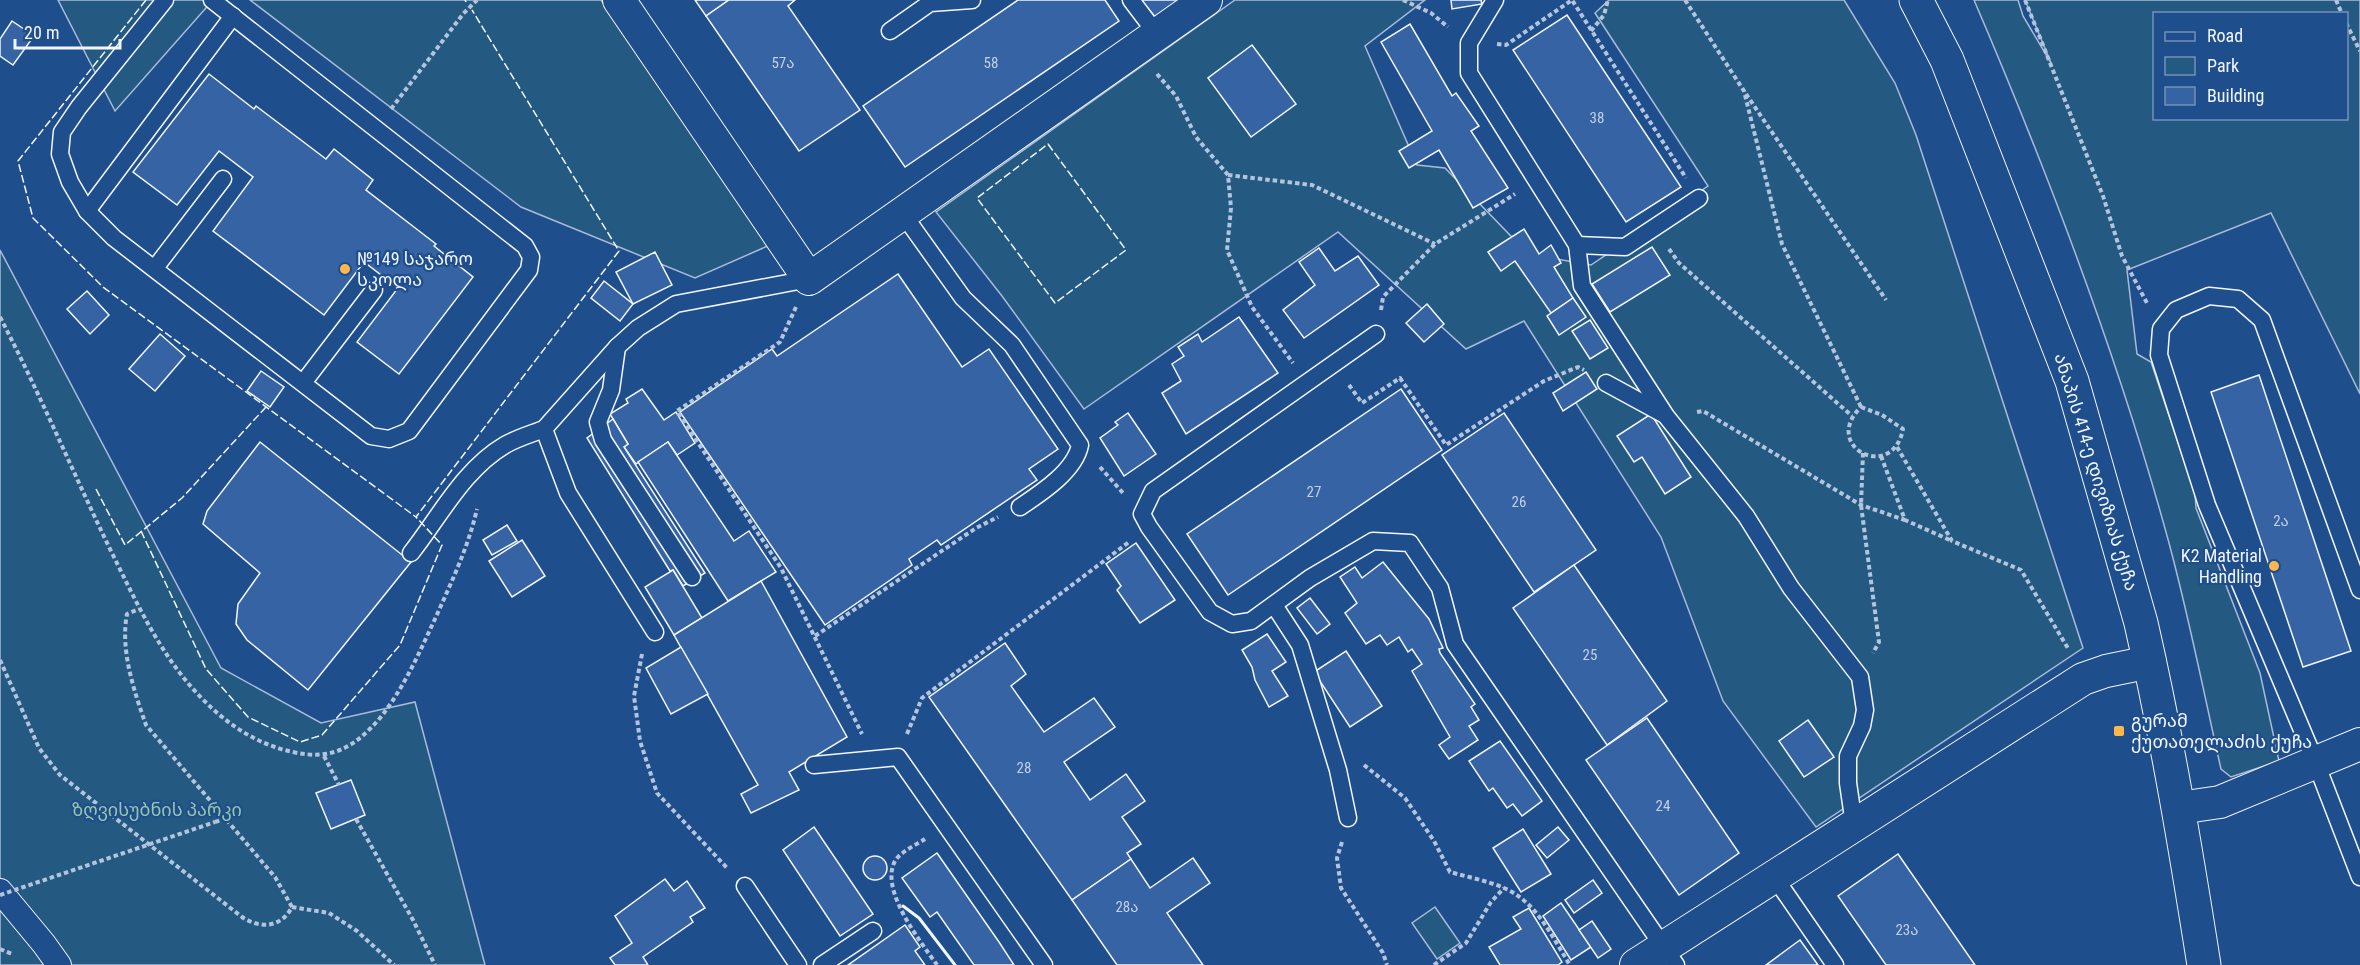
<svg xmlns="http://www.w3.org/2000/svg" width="2360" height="965" font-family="'Roboto Condensed','Noto Sans Georgian',sans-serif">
<rect width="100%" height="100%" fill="#1f4e8c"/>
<g fill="#245a82" stroke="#a8bbd7" stroke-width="1.5" fill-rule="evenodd">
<path d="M58 0H213L115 111Z"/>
<path d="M250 0H601L770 245 695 278 521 207Z"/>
<path d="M1235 0H1425L1365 46 1417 165 1445 168 1537 263 1545 257 1591 265 1708 186 1595 13 1609 0H1844L1895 83 1916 135 2083 648 1816 827 1723 701 1661 537 1524 321 1466 349 1338 232 1084 409 1002 296 936 212Z"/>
<path d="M1974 0H2018L2023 16 2051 63 2025 0H2360V394L2271 213 2127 270 2137 354 2151 362 2195 493 2196 508 2260 673 2279 761 2231 777 2221 769C2204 694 2189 617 2169 543 2119 359 2049 175 1974 0ZM2154 14H2346V118H2154Z"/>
<path d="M0 250 221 668 321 723 415 702 485 965H0Z"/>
<path d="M1435 907 1460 943 1437 959 1412 923Z"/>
</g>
<g fill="#3563a3" stroke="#f2f6ff" stroke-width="1.5">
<path d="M695 0H729L706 16Z"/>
<path d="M729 0H795L788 6 860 110 799 151 706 16Z"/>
<path d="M1018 0H1105L1119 21 905 167 863 106Z"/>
<path d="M1141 0H1179L1156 18Z"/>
<path d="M1451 0H1481L1482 4 1452 9Z"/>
<path d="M1567 15 1681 187 1626 222 1513 50Z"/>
<path d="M12 21 34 36 13 65 0 56V39Z"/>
<path d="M1410 24 1452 96 1456 93 1479 126 1471 131 1508 188 1473 208 1439 150 1409 168 1399 151 1432 131 1381 42Z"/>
<path d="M1252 45 1296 104 1251 137 1208 78Z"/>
<path d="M209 74 254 109 256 106 326 159 334 149 373 180 366 190 436 244 434 246 473 277 399 374 357 342 398 288 364 262 324 315 213 231 253 177 219 151 177 205 133 172Z"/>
<path d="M1524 229 1539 254 1551 245 1561 263 1554 267 1573 298 1551 313 1515 261 1501 271 1488 252Z"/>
<path d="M1652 247 1670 275 1610 312 1592 284Z"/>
<path d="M1319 248 1335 271 1358 256 1379 285 1304 338 1283 310 1315 285 1299 262Z"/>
<path d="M655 252 672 285 633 304 616 272Z"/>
<path d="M898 274 962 367 989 349 1058 449 1029 469 1037 480 941 545 937 540 909 559 912 565 825 625 680 412 772 349 777 356Z"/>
<path d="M604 281 633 304 620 321 591 298Z"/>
<path d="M87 291 109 315 90 334 67 309Z"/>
<path d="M1573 298 1586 317 1559 335 1547 316Z"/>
<path d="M1427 304 1444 324 1424 342 1406 323Z"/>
<path d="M1239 317 1278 373 1186 434 1162 393 1181 381 1172 364 1184 356 1178 347 1198 334 1202 342Z"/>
<path d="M1590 320 1608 348 1590 359 1572 331Z"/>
<path d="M160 334 185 356 155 391 129 369Z"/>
<path d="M261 371 284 387 270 407 247 391Z"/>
<path d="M1586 372 1597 389 1563 411 1553 393Z"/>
<path d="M2259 375 2351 651 2303 667 2211 392Z"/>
<path d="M642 389 664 420 676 412 695 443 677 455 668 442 636 464 624 447 628 444 610 414 628 403 626 399Z"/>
<path d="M1401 389 1442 450 1228 595 1187 534Z"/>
<path d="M1128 413 1156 454 1124 476 1100 438 1118 425 1115 422Z"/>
<path d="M1504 413 1596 550 1534 592 1442 455Z"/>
<path d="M1651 414 1691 477 1665 494 1642 457 1634 462 1617 436Z"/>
<path d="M613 419 628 444 624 447 705 573 683 586 673 570 670 571 587 438Z"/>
<path d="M260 442 411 562 308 690 247 640 236 624 238 604 260 573 203 524 207 511Z"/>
<path d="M668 442 734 541 749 531 776 572 728 601 638 462Z"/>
<path d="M507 525 517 541 492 555 483 540Z"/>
<path d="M522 540 545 576 512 597 489 561Z"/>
<path d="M1136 543 1175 600 1140 623 1117 590 1121 586 1106 564Z"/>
<path d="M1383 562 1429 619 1443 648 1439 649 1440 653 1475 704 1471 707 1479 720 1469 726 1478 740 1449 759 1439 745 1450 737 1412 671 1422 664 1412 649 1408 652 1399 637 1387 645 1380 635 1366 644 1345 613 1357 603 1340 577 1355 567 1362 578Z"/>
<path d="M1574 565 1667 701 1607 745 1513 608Z"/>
<path d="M673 570 702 618 674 635 645 587Z"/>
<path d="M761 581 847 737 789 772 799 790 751 813 741 794 758 785 674 635Z"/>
<path d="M1310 598 1330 624 1317 634 1297 608Z"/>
<path d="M1267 634 1286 662 1272 671 1288 696 1269 707 1255 680 1252 667 1242 650Z"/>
<path d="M1005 643 1026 674 1011 686 1044 732 1094 698 1115 727 1064 762 1090 800 1126 774 1145 801 1122 817 1141 844 1127 853 1131 859 1072 900 929 697Z"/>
<path d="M681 647 708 694 671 714 646 668Z"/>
<path d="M1346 651 1382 706 1350 727 1314 672Z"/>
<path d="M1647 718 1739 853 1679 895 1586 760Z"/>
<path d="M1808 720 1834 757 1804 777 1779 741Z"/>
<path d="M1500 741 1542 801 1522 816 1513 804 1507 808 1493 788 1489 791 1469 761Z"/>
<path d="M351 780 365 815 331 829 316 793Z"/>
<path d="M814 827 873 914 840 936 783 850Z"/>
<path d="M1558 827 1569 840 1547 858 1536 845Z"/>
<path d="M1523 829 1551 874 1521 892 1493 848Z"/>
<path d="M937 853 999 942 1014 965H974L937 912 930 917 902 878Z"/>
<path d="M1898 854 1975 965H1886L1838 896Z"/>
<circle cx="875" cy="868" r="12"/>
<path d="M1193 858 1210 883 1167 913 1203 965H1117L1072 900 1131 859 1150 888Z"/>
<path d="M665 879 674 891 687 881 705 908 690 917 693 922 643 957 648 965H615L610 958 632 943 615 916Z"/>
<path d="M1593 880 1602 893 1574 913 1565 900Z"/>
<path d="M1561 903 1591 947 1571 960 1543 916Z"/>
<path d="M1529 908 1562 962 1558 965H1500L1489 947 1521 929 1513 917Z"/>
<path d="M1592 921 1611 949 1598 958 1579 930Z"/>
<path d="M905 925 920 947 915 951 925 965H848Z"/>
<path d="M1800 940 1818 965H1766Z"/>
</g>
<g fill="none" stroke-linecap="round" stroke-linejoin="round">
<g stroke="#f2f6ff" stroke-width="19">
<g id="service">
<path d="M165 0 79 107 62 132 60 154 70 182 87 211 114 238 371 436 389 439 409 431 529 270 531 257 525 246 212 0"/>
<path d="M1131 0 1156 33"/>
<path d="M1495 0 1469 43V73L1577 245 1582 286 1666 416 1746 516 1791 588 1860 677 1865 710 1862 726 1848 756V783L1854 824"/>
<path d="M890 31 930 3 972 0"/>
<path d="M87 211 233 16"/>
<path d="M903 214 963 298 1012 345 1080 445C1075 471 1041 493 1020 507"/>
<path d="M1577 245 1625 247 1699 198"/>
<path d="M155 268 223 179"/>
<path d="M1376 334 1153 491 1142 514 1149 527 1210 612 1232 624 1251 621 1310 578 1373 541 1410 543 1440 588 1455 644 1676 965"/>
<path d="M617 347 611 390 598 422 603 440 692 577"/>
<path d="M303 383 374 290"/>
<path d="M1606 383 1663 414"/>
<path d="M411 553C440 516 464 469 505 445 517 438 531 434 544 429"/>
<path d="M2360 590 2262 320 2238 299 2209 296 2176 310 2161 329 2159 355 2207 505 2316 763 2360 877"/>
<path d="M1274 605 1300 645 1338 770 1348 818"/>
<path d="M655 632 568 493 544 429 617 347 638 328 676 304 809 279"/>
<path d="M814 765 898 757 1044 965"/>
<path d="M1773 875 1835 965"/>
<path d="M745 886 798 965"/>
<path d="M822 965 873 931"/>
</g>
</g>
<g stroke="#f2f6ff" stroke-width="26">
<path id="pedestrian" d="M0 891 44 944 59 965"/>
</g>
<g stroke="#f2f6ff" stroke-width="34">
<g id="minor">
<path d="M619 0 809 279 1206 0"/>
<path d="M2179 808 2220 802 2360 744"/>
<path d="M1636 965 2083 679 2106 671 2150 662"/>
</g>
</g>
<g stroke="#f2f6ff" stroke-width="35">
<path id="secondary" d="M1916 0 1947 60 2072 381 2141 623C2167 737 2186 851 2204 965"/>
</g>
<g stroke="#b3c4dc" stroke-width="4" stroke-dasharray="4.5 3" stroke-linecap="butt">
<path d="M1403 0 1431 13 1448 27"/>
<path d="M1685 0 1744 91 1782 244 1861 407"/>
<path d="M2025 0 2103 196 2122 256 2148 305"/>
<path d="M2336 0 2342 14"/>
<path d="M2346 23 2360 51"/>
<path d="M1591 31 1604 15 1608 0"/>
<path d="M1497 44 1506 45 1572 0 1686 178"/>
<path d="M1157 74 1176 96 1196 137 1228 175 1231 208 1227 250 1252 307 1293 363"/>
<path d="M1746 94 1886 300"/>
<path d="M391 109 463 14 477 0"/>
<path d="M1228 175 1312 185 1435 244"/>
<path d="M1669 249 1679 263 1852 416"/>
<path d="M796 307 780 342 677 411 781 568 862 734"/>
<path d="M1381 310 1383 297 1435 244 1515 194"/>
<path d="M0 317C39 392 72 470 109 547 131 591 152 638 183 677 211 712 248 743 293 752 332 761 355 747 380 718 404 688 419 653 435 619 451 583 468 548 477 509"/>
<path d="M1349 385 1362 403 1400 378 1446 445 1544 381 1578 367 1584 370"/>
<path d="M1861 407 1882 415 1903 429C1893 483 1820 447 1861 407Z"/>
<path d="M1697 412 1703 411 1861 505 1905 520"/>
<path d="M1897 447 1952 541 2021 570 2069 650"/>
<path d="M1863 453 1861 505 1879 642 1873 653"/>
<path d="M1881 456 1905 520 1952 541"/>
<path d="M1100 467 1123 493"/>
<path d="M815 636 976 528 998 517"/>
<path d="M642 654 634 696 640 741 657 793 728 869"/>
<path d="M0 660 39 748 60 775 242 917C260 929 281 928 292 907L275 877 146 725C134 691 120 650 127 614L139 609"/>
<path d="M907 734 922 698 1129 542"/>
<path d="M324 756 339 785"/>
<path d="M1364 765 1405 798 1434 841 1450 872C1468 877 1488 881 1504 888 1537 902 1552 937 1570 965"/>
<path d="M356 819 413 920 435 965"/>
<path d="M215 822 225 819"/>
<path d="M925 839C916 845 900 852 895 861 879 890 921 942 937 965"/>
<path d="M1342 842 1337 858 1341 888 1383 953 1387 965"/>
<path d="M292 907 329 913 357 931 394 965"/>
<path d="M0 949 12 954"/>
<path d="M1434 965 1466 943 1491 902 1504 888"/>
</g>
<use href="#service" stroke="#1f4e8c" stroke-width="16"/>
<use href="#pedestrian" stroke="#1f4e8c" stroke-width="24"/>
<use href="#minor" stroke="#1f4e8c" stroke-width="32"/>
<use href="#secondary" stroke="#1f4e8c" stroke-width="33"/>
<path stroke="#b3c4dc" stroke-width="4" stroke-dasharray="4.5 3" stroke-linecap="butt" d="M0 895 215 822"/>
<g stroke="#f2f6ff" stroke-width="1.5" stroke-dasharray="8 3" stroke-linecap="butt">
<path d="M146 0 18 161 33 218 103 287 416 517 619 251 472 10"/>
<path d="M465 0 466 2"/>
<path d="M1048 144 1126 250 1055 303 977 198Z"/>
<path d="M96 489 125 545 182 498 266 407"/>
<path d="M141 531 206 669 248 717 300 742 322 735 400 645 442 545 416 517"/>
</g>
<path stroke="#f2f6ff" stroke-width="3" d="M903 906 919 918 955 965"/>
</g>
<g fill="#ffb74d" stroke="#1f4e8c" stroke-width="2">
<circle cx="345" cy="269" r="6"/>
<circle cx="2274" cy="566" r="6"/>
<rect x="2113" y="725" width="12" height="12" rx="3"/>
</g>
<g text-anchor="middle" stroke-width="4.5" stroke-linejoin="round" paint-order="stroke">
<g font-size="15" fill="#c3d1e8">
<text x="783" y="68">57ა</text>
<text x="991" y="68">58</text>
<text x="1597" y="123">38</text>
<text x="1314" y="497">27</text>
<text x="1519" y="507">26</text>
<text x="2281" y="526">2ა</text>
<text x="1590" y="660">25</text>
<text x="1024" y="773">28</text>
<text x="1663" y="811">24</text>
<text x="1127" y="912">28ა</text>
<text x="1907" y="935">23ა</text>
</g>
<g font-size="18" fill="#f2f6ff" stroke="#1f4e8c" text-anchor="start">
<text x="357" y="265">№149 საჯარო<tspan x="357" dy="21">სკოლა</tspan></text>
<text x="2262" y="562" text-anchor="end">K2 Material<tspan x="2262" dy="21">Handling</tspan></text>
<text x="2131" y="727">გურამ<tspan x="2131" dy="21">ქუთათელაძის ქუჩა</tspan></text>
</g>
<g font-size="18" fill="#f2f6ff" stroke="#1f4e8c">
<text transform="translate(2096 472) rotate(73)" y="6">ანაპის 414-ე დივიზიას ქუჩა</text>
</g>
<g font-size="18" fill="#97c8a6" stroke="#1f4e8c">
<text x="157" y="816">ზღვისუბნის პარკი</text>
</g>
</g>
<rect x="2153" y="12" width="195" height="108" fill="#1f4e8c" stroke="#7391ba" stroke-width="1.5"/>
<rect x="2165" y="32" width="30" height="9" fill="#1f4e8c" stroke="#7391ba" stroke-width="1.5"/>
<text x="2207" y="42" font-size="18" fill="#f2f6ff">Road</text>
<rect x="2165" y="57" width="30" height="18" fill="#245a82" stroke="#7391ba" stroke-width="1.5"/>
<text x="2207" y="72" font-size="18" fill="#f2f6ff">Park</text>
<rect x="2165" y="87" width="30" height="18" fill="#3563a3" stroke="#7391ba" stroke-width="1.5"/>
<text x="2207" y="102" font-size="18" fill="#f2f6ff">Building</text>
<path d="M15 39v9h105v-9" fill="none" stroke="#f2f6ff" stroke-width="3"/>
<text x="24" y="39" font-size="18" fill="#f2f6ff" stroke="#1f4e8c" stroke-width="4.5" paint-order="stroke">20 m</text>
</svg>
